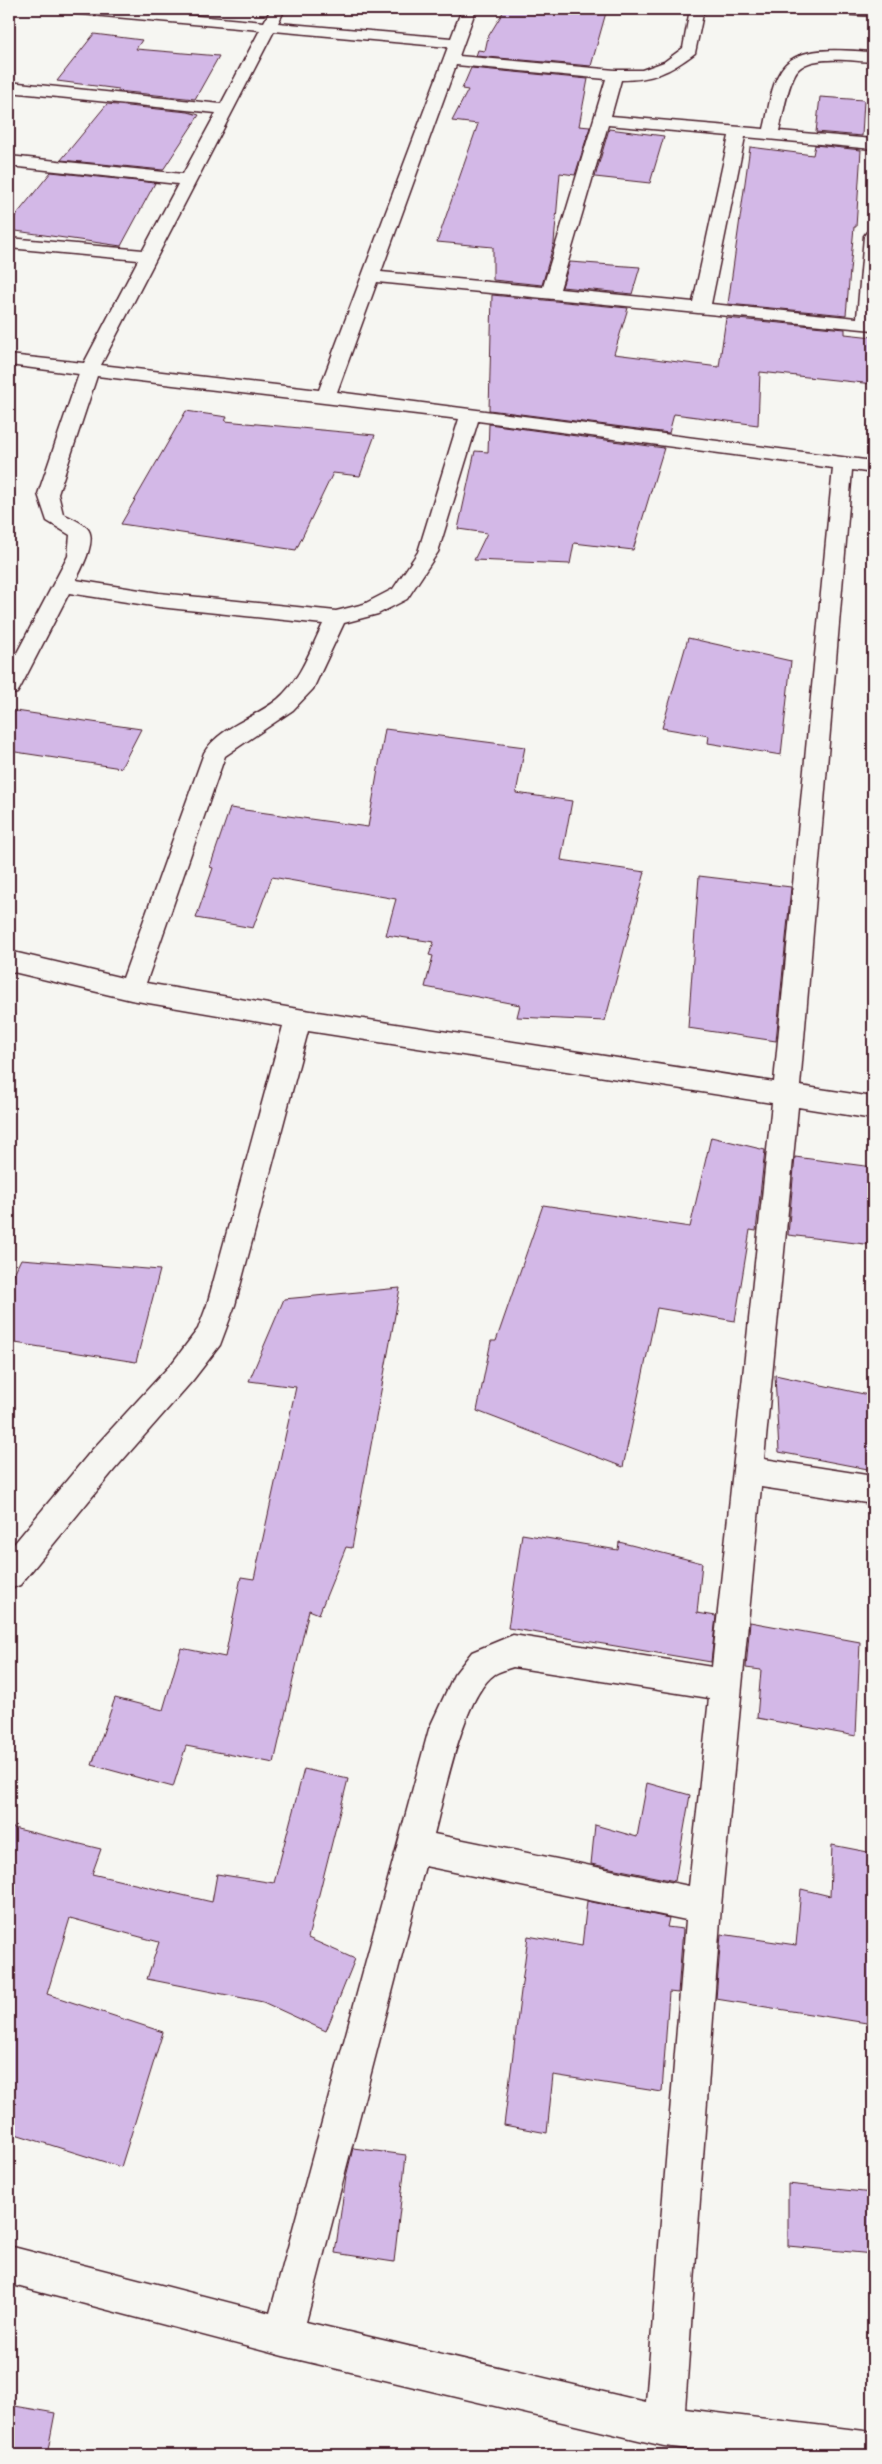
<svg xmlns="http://www.w3.org/2000/svg" width="882" height="2464" font-family="Caveat,sans-serif">
<rect width="100%" height="100%" fill="#f6f6f2"/>
<filter id="ink" filterUnits="userSpaceOnUse"><feTurbulence type="fractalNoise" baseFrequency=".02" numOctaves="2"/><feDisplacementMap in="SourceGraphic" scale="10" xChannelSelector="R" yChannelSelector="G"/><feConvolveMatrix kernelMatrix="1 2 1 2 8 2 1 2 1" color-interpolation-filters="sRGB"/></filter>
<g filter="url(#ink)">
<g fill="#d3b8e7" stroke="#4a1f2b">
<path d="M505 9H607L591 66 476 56 478 50 485 51 488 37Z"/>
<path d="M94 34 142 40 136 49 219 56 195 99 117 91 119 89 57 81Z"/>
<path d="M471 68 588 79 579 126 590 127 575 175 560 173 554 243 542 285 493 280V247L437 242 478 124 452 121 468 90 462 89Z"/>
<path d="M820 97 864 100 862 136 816 132Z"/>
<path d="M107 104 188 112 199 115 163 170 61 160Z"/>
<path d="M609 129 664 136 650 183 595 177Z"/>
<path d="M815 145 861 150 856 227H854L846 315 728 304 750 147 813 155Z"/>
<path d="M51 172 155 183 121 246 9 230V224Z"/>
<path d="M570 262 640 267 632 294 562 287Z"/>
<path d="M492 295 628 308 614 354 719 367 726 318 845 329V334L873 337V384L760 372 758 425 674 414 669 433 489 410Z"/>
<path d="M186 411 227 417 225 421 375 435 360 476 333 473 296 550 121 524Z"/>
<path d="M489 424 664 448 633 550 574 543 570 564 474 560 487 533 458 529 475 451 488 452Z"/>
<path d="M688 638 791 661 781 755 708 743 709 736 662 728Z"/>
<path d="M9 710 141 729 121 768 9 751Z"/>
<path d="M385 729 525 747 516 793 572 801 561 860 645 872 605 1021 517 1017 520 1005 425 987 433 956 429 955 434 942 386 935 396 899 272 877 253 928 196 918 213 868 210 867 230 808 368 827Z"/>
<path d="M699 876 791 887 776 1041 688 1028Z"/>
<path d="M711 1137 765 1150 756 1231 750 1230 735 1321 657 1308 623 1467 477 1411 491 1341H496L543 1205 690 1227Z"/>
<path d="M795 1157 873 1167V1245L788 1235Z"/>
<path d="M21 1259 160 1270 136 1362 9 1342V1284Z"/>
<path d="M400 1288 352 1548 346 1547 319 1614 309 1610 274 1763 186 1746 173 1787 92 1765 115 1698 163 1710 181 1648 225 1657 241 1577 254 1579 296 1387 249 1381 284 1299Z"/>
<path d="M775 1375 873 1396V1470L779 1452Z"/>
<path d="M522 1534 618 1550 619 1542 702 1563 697 1613 716 1616 711 1662 508 1628Z"/>
<path d="M750 1622 860 1642 856 1736 757 1718 761 1670 746 1668Z"/>
<path d="M304 1769 348 1779 308 1938 355 1959 326 2031 263 2002 147 1979 159 1942 70 1918 47 1994 163 2032 121 2167 9 2132V1827L101 1849 92 1874 212 1902 217 1874 274 1883Z"/>
<path d="M647 1783 690 1795 675 1881 591 1864 595 1825 637 1837Z"/>
<path d="M832 1845 873 1853V2024L716 1999 721 1934 796 1945 801 1889 830 1896Z"/>
<path d="M587 1901 669 1918 667 1927 683 1929 678 1993 669 1992 662 2092 553 2075 547 2133 504 2125 528 1936 582 1946Z"/>
<path d="M353 2148 406 2155 394 2262 335 2253 346 2177Z"/>
<path d="M788 2184 873 2193V2254L788 2246Z"/>
<path d="M9 2405 55 2413 47 2455H9Z"/>
</g>
<g fill="none" stroke-linecap="round" stroke-linejoin="round">
<g stroke="#4a1f2b" stroke-width="3">
<g id="minor">
<path d="M63 9H118L264 22 271 9H285L278 23 451 38 462 9H476L459 56 615 70H642L664 62 683 48 690 9H704L695 53C670 72 653 80 621 80L611 116 764 129C769 110 770 87 781 70 798 43 846 51 873 52V62C853 61 805 53 795 74 786 91 784 112 779 131L873 139V149L745 137 711 304 857 318 864 236 867 232 873 231V330L377 282 337 392 873 461V473L852 470 800 1086 873 1097V1119L798 1107 764 1459 873 1476V1504L761 1487 721 1906 685 2409 873 2432V2455H738L664 2446 283 2356 9 2284V2246L270 2313 429 1729 454 1675 472 1652 513 1635 712 1667 772 1103 308 1031 235 1305 220 1345 193 1380 114 1470 20 1585 9 1589V1550L92 1450 173 1362 198 1329 207 1305 283 1026 131 1000 9 971V951L123 978 204 753C219 727 255 718 278 699 301 679 310 650 323 624L159 607 69 593 20 688 17 693 9 695V668L68 556 70 535 47 521 38 494 79 374 9 365V355L84 363 138 260 9 248V238L143 250 178 184 9 166V156L183 174 216 113 9 92V82L221 104 260 30 70 13 65 12ZM274 31 448 47 319 390 101 365ZM456 65 606 79 543 287 381 272ZM608 125 729 136 693 302 560 289ZM97 376 459 419 418 552 393 589 364 604 336 611 159 593 76 580C81 570 98 539 87 528 81 522 71 518 63 514L58 494ZM478 421 833 468 774 1082 298 1009 146 983 225 756 293 710 313 689 344 623 378 614 407 599 438 552ZM513 1667 709 1698 689 1886 434 1834C444 1797 463 1695 495 1674 500 1671 507 1669 513 1667ZM425 1866 686 1920 646 2402 306 2322Z"/>
<path d="M817 9H873V16L824 13 819 12Z"/>
</g>
</g>
<use href="#minor" fill="#f6f6f2" fill-rule="evenodd"/>
</g>
</g>
<rect width="882" height="2464" fill="none" stroke="#f6f6f2" stroke-width="30"/>
<rect x="15" y="15" width="852" height="2434" fill="none" stroke="#4a1f2b" stroke-width="2" filter="url(#ink)"/>
</svg>
